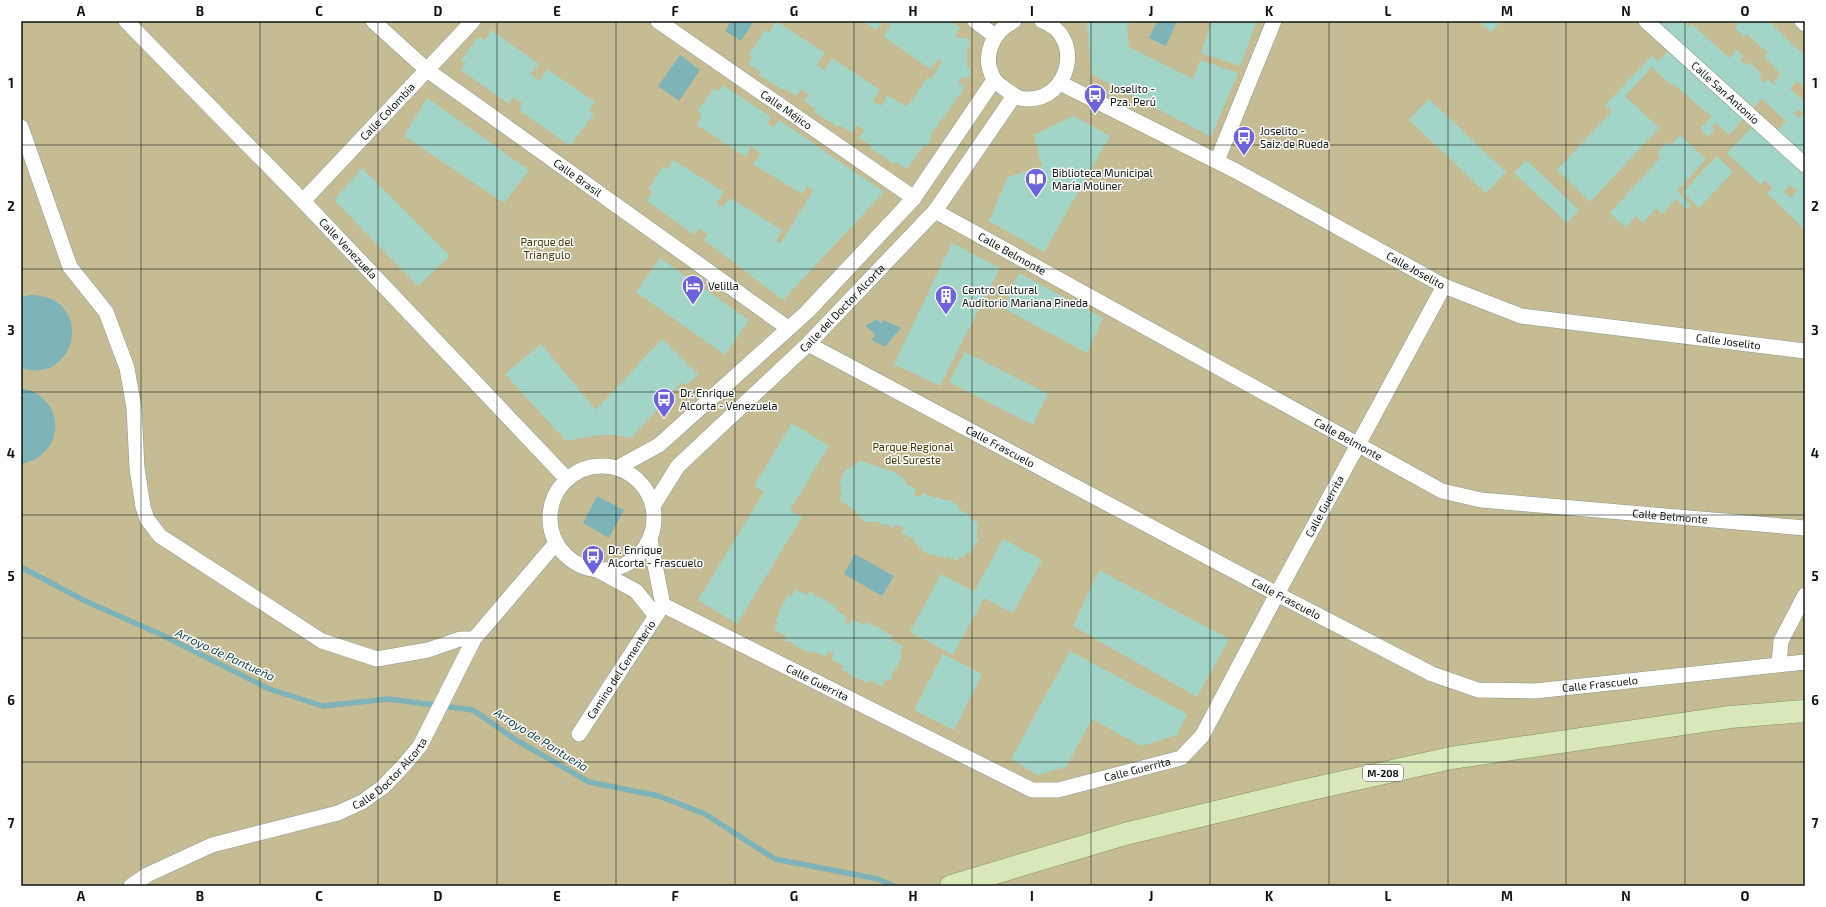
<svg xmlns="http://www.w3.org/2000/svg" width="1826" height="907" font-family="'Exo 2',sans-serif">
<rect width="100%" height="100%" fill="#d6ecd9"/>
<rect fill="#c6bc94" x="21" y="21" width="1784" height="865"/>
<g fill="#7eb3b8">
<path d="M731 21H754L741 41 725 31Z"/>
<path d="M1157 21H1177L1166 46 1149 38Z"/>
<path d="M680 55 700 70 679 101 658 86Z"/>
<path d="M31 295C95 296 78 386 21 368V297Z"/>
<path d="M877 319 881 324 884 320 901 328 885 347 872 340 875 334 865 326Z"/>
<path d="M21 388C66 396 67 454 22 464Z"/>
<path d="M597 496 624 510 609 538 583 523Z"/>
<path d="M855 554 894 576 882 596 844 574Z"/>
</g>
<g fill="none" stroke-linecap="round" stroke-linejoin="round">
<path stroke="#7eb3b8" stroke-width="5.5" d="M21 567 85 601 160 634 269 689 323 706 388 699 473 710 516 740 589 782 659 796 705 814 775 859 878 879 894 886"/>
</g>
<g fill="#a2d5c7" fill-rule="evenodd">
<path d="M776 21 825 53 817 65 825 70 832 58 880 90 873 101 881 106 888 95 907 107 928 77 931 79 942 62 938 59 930 69 883 36 891 25 885 21H950L960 28 955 35 959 38H969L970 48H967V67H970V77L961 78 958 82 965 87 930 136 932 138 926 147 924 145 907 169 896 162 894 164 870 148 872 146 859 138 865 130 857 125 852 133 840 125 838 127 814 112 816 109 804 101 809 94 801 89 796 96 784 88 783 90 759 75 760 72 748 64 753 57 749 54 765 30 769 33Z"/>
<path d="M863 21H883L876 30Z"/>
<path d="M1087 21H1131L1127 27 1129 47 1193 79 1200 60 1238 73 1211 137 1091 74Z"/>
<path d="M1212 21H1257L1240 66 1201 53Z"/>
<path d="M1479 21H1501L1491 32Z"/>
<path d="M1656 21H1683L1689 27 1692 24 1729 58 1737 50 1743 56 1739 60 1746 65 1749 62 1761 73 1760 79 1763 82H1766L1768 79 1775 85 1777 83 1774 81 1781 74 1764 57 1768 53 1747 34 1744 37 1735 28 1737 25 1733 21H1768L1805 56V87L1797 81 1790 89 1805 102V158L1776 132 1786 121 1762 99 1752 109ZM1798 109 1803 114 1799 118 1794 113Z"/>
<path d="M491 30 539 64 530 73 539 81 547 69 595 102 589 110 594 114 570 146 519 110 522 103 512 97 509 104 461 70 466 63 461 60 478 37 485 40Z"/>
<path d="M1668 51 1745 117 1729 135 1716 123 1712 128 1714 130 1708 137 1700 128 1712 117 1673 84 1671 85 1652 67 1625 96 1659 128 1590 202 1557 170 1612 111 1605 105 1652 56 1658 61Z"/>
<path d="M723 85 771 117 767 124 774 127 779 120 884 192 783 300 704 240 708 234 699 228 694 235 646 200 653 192 649 188 663 166 667 170 673 160 724 192 716 203 723 207 730 198 782 230 776 241 780 244 813 191 807 186 802 194 753 164 761 153 751 146 746 157 697 125 702 114 697 111 714 88 719 91Z"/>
<path d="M427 98 529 170 504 203 404 136Z"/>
<path d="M1429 99 1506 172 1486 193 1409 120Z"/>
<path d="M1073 116 1110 136 1044 252 989 221 1008 177 1042 166 1034 135Z"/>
<path d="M1754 125 1805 172V230L1767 193 1773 188 1765 180 1761 185 1727 153ZM1790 185 1797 191 1791 198 1784 192Z"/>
<path d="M1680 135 1706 159 1677 191 1691 205 1687 209 1676 199 1662 214 1656 208 1643 223 1636 216 1626 228 1610 213 1661 157 1657 153 1667 142 1671 146Z"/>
<path d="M1717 156 1733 172 1699 208 1683 192Z"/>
<path d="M1526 160 1579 210 1567 223 1514 173Z"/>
<path d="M362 168 450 256 418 286 334 200Z"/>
<path d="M952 243 1000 268 940 386 894 364Z"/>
<path d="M660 258 749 320 725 355 636 292Z"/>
<path d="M1019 273 1103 318 1087 353 1003 308Z"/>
<path d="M662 339 698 375 687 385 682 382 631 438 615 435H598L566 441 505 374 541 344 596 410Z"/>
<path d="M965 352 1048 394 1033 425 949 382Z"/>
<path d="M792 423 829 446 790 510 802 517 737 624 698 600 764 492 754 486Z"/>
<path d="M860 460 878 467 890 470 895 473 906 480 905 483 916 489 914 495 920 497 924 493 933 498 937 497 943 500H949L957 505 961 511 971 515 969 518 978 523 976 538 978 539 970 554 967 552 963 558 959 557 957 561 946 556 945 558 928 554 922 550 912 538 902 533 904 528 895 524 893 528 885 524 882 525 879 522H866L859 517 855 511 839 499 842 494 840 490 842 485 839 483 846 469 849 470 850 467 858 463Z"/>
<path d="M1003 539 1042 560 1013 613 984 598 953 655 910 632 941 574 974 592Z"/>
<path d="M1099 570 1229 639 1197 697 1073 626Z"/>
<path d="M795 589 807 595 809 592 813 593 815 596 824 599 830 604 836 605V610L847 617 844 622 849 625 852 619 863 625 865 623 869 622 871 625 878 627 887 633 892 635V640L903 646 900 652 902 658 899 660 900 662 892 674V679L885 680 882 687 871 680 866 683 862 680 851 676 847 671H843L842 665 831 659 834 654 829 651 825 657 814 651 813 653H809L806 650 800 649 791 642 785 641 786 636 774 630 778 623 775 619 779 615 778 613 786 600 787 596 790 595 792 596Z"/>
<path d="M1070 651 1187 714 1177 735 1141 746 1092 719 1066 767 1037 775 1011 759Z"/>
<path d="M943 654 982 674 954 730 914 710Z"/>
</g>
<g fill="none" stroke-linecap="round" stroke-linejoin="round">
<g stroke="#869a89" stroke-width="16">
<g id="minor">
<path id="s1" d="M126 21 303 201 567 479"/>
<path id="s2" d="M373 21 427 70 788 328"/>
<path id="s3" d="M658 21 914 198"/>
<path d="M975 21 995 36"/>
<path d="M1014 21C992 32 981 57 994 79 996 83 1002 86 1005 89 1012 94 1018 99 1027 99 1071 100 1084 35 1042 21"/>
<path id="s4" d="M1646 21 1805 165"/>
<path d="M1802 21 1805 24"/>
<path id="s5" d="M1060 83 1236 171 1444 286 1521 316 1805 351"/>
<path d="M21 127 70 267 106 312 127 368 134 408 137 468 143 507 147 519 160 536 322 641 377 659 428 650 460 639H474"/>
<path d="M1217 161 1274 21"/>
<path id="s6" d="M303 201 473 21"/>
<path id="s7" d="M935 211 1442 491 1481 500 1805 528"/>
<path id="s8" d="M808 344 1277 594 1432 674 1478 690 1535 691 1805 662"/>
<circle cx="602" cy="518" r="52"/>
<path d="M617 468 659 445 807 312 914 198 994 80"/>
<path id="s9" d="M653 506 678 466 808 344 935 211 1014 96"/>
<path id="s10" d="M650 540 663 605 1032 790H1058L1181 758 1202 736 1277 594 1444 286"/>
<path d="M599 571 636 591 656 616"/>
<path d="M1779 664 1781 641 1805 595"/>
<path id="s11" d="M579 734 663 605"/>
<path id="s12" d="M131 886 147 875 212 845 338 813 362 802 383 787 404 765 420 746 474 639 556 543"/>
</g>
</g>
<g stroke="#81945f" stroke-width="23">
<path id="primary" d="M951 886 1125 834 1298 792 1451 758 1730 717 1805 711"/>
</g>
<use href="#minor" stroke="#fff" stroke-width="15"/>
<use href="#primary" stroke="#d9e8b9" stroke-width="22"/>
</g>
<path fill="none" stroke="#0c140e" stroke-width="1" stroke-opacity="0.55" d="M141 21V886M260 21V886M378 21V886M497 21V886M616 21V886M735 21V886M854 21V886M972 21V886M1091 21V886M1210 21V886M1329 21V886M1448 21V886M1566 21V886M1685 21V886M21 145H1805M21 269H1805M21 392H1805M21 515H1805M21 638H1805M21 762H1805"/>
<defs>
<g id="bus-pin" transform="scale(1.15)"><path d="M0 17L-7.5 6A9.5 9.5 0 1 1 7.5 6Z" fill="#6c63dd" stroke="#fff"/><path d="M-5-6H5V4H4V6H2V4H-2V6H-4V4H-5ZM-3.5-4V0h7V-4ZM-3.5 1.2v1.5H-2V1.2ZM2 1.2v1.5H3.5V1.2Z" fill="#fff"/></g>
<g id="library-pin" transform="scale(1.15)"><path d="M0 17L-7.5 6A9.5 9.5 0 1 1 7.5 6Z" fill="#6c63dd" stroke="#fff"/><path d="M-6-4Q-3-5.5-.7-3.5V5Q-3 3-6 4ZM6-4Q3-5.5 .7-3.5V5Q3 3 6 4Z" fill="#fff"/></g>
<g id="hotel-pin" transform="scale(1.15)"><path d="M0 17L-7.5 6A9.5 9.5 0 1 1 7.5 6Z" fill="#6c63dd" stroke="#fff"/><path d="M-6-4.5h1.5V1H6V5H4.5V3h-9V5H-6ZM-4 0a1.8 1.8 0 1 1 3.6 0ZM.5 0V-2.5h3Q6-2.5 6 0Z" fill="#fff"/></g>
<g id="building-pin" transform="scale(1.15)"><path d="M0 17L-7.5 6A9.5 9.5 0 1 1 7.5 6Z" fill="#6c63dd" stroke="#fff"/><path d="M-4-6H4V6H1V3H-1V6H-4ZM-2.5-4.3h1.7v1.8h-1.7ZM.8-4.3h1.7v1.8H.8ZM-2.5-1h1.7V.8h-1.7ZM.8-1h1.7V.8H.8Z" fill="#fff"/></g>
</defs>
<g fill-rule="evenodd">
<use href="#bus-pin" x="1095" y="95"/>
<use href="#bus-pin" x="1244" y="137"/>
<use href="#library-pin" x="1036" y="179"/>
<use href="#hotel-pin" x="693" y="286"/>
<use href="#building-pin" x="946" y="296"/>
<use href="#bus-pin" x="664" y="399"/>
<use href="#bus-pin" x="593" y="556"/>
</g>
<g text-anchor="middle" stroke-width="3" stroke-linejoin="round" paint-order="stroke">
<rect fill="#fff" stroke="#555a56" stroke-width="1" x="1363" y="765" width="40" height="16" rx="3"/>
<g font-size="10" font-weight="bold" fill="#0c140e">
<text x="1383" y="777">M-208</text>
</g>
<g font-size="11" fill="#0c140e" stroke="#fff" text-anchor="start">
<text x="1110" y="93">Joselito -<tspan x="1110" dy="13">Pza. Perú</tspan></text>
<text x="1260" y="135">Joselito -<tspan x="1260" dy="13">Saiz de Rueda</tspan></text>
<text x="1052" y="177">Biblioteca Municipal<tspan x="1052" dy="13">María Moliner</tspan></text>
<text x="708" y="290">Velilla</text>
<text x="962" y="294">Centro Cultural<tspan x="962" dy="13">Auditorio Mariana Pineda</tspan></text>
<text x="680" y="397">Dr. Enrique<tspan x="680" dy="13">Alcorta - Venezuela</tspan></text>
<text x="608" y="554">Dr. Enrique<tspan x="608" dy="13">Alcorta - Frascuelo</tspan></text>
</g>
<g font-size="11" fill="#0c140e" stroke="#fff">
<text dy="4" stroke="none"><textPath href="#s4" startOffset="107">Calle San Antonio</textPath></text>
<text dy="4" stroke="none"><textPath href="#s3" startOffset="156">Calle Méjico</textPath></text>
<text dy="4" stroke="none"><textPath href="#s6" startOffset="123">Calle Colombia</textPath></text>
<text dy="4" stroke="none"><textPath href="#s2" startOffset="258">Calle Brasil</textPath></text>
<text dy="4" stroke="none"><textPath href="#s1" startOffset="318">Calle Venezuela</textPath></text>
<text dy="4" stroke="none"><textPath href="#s7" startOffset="88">Calle Belmonte</textPath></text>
<text dy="4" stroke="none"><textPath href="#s5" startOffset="402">Calle Joselito</textPath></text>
<text dy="4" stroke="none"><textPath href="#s9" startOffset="275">Calle del Doctor Alcorta</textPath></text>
<text dy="4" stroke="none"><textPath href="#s5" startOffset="726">Calle Joselito</textPath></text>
<text dy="4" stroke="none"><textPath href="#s7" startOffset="472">Calle Belmonte</textPath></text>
<text dy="4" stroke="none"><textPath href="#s8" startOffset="218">Calle Frascuelo</textPath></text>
<text dy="4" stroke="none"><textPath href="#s10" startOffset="923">Calle Guerrita</textPath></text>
<text dy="4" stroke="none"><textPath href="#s7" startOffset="809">Calle Belmonte</textPath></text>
<text dy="4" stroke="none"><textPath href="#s8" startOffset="542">Calle Frascuelo</textPath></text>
<text dy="4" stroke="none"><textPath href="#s11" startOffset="77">Camino del Cementerio</textPath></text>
<text dy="4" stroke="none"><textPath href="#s10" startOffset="239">Calle Guerrita</textPath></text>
<text dy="4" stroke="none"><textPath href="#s8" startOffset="877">Calle Frascuelo</textPath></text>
<text dy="4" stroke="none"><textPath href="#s10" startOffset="587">Calle Guerrita</textPath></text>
<text dy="4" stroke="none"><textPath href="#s12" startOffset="287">Calle Doctor Alcorta</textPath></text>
</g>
<g font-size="11" fill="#413600" stroke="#fff">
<text x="547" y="246">Parque del<tspan x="547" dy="13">Triangulo</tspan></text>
<text x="913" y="451">Parque Regional<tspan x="913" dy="13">del Sureste</tspan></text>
</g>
<g font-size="12" font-style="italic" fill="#0c3f43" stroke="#fff">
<text transform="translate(225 655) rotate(25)" y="4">Arroyo de Pantueña</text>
<text transform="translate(541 740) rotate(32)" y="4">Arroyo de Pantueña</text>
</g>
</g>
<rect width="1826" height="907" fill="none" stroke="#ffffff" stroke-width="44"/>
<rect x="22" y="22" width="1782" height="863" fill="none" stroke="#0c140e" stroke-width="1.5"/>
<g font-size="13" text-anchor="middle" font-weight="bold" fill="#0c140e">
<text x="81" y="16">A</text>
<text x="200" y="16">B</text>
<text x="319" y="16">C</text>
<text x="438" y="16">D</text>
<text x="557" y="16">E</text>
<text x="675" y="16">F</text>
<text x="794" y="16">G</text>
<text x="913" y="16">H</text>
<text x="1032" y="16">I</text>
<text x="1151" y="16">J</text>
<text x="1269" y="16">K</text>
<text x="1388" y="16">L</text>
<text x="1507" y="16">M</text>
<text x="1626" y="16">N</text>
<text x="1745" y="16">O</text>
<text x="11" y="88">1</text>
<text x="1815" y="88">1</text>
<text x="11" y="211">2</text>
<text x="1815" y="211">2</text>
<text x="11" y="335">3</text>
<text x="1815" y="335">3</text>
<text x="11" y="458">4</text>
<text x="1815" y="458">4</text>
<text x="11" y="581">5</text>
<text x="1815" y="581">5</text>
<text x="11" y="705">6</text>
<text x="1815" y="705">6</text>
<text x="11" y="828">7</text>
<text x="1815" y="828">7</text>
<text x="81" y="901">A</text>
<text x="200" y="901">B</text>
<text x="319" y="901">C</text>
<text x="438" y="901">D</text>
<text x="557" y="901">E</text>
<text x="675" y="901">F</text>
<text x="794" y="901">G</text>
<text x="913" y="901">H</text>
<text x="1032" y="901">I</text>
<text x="1151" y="901">J</text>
<text x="1269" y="901">K</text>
<text x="1388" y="901">L</text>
<text x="1507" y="901">M</text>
<text x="1626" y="901">N</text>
<text x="1745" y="901">O</text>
</g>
</svg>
